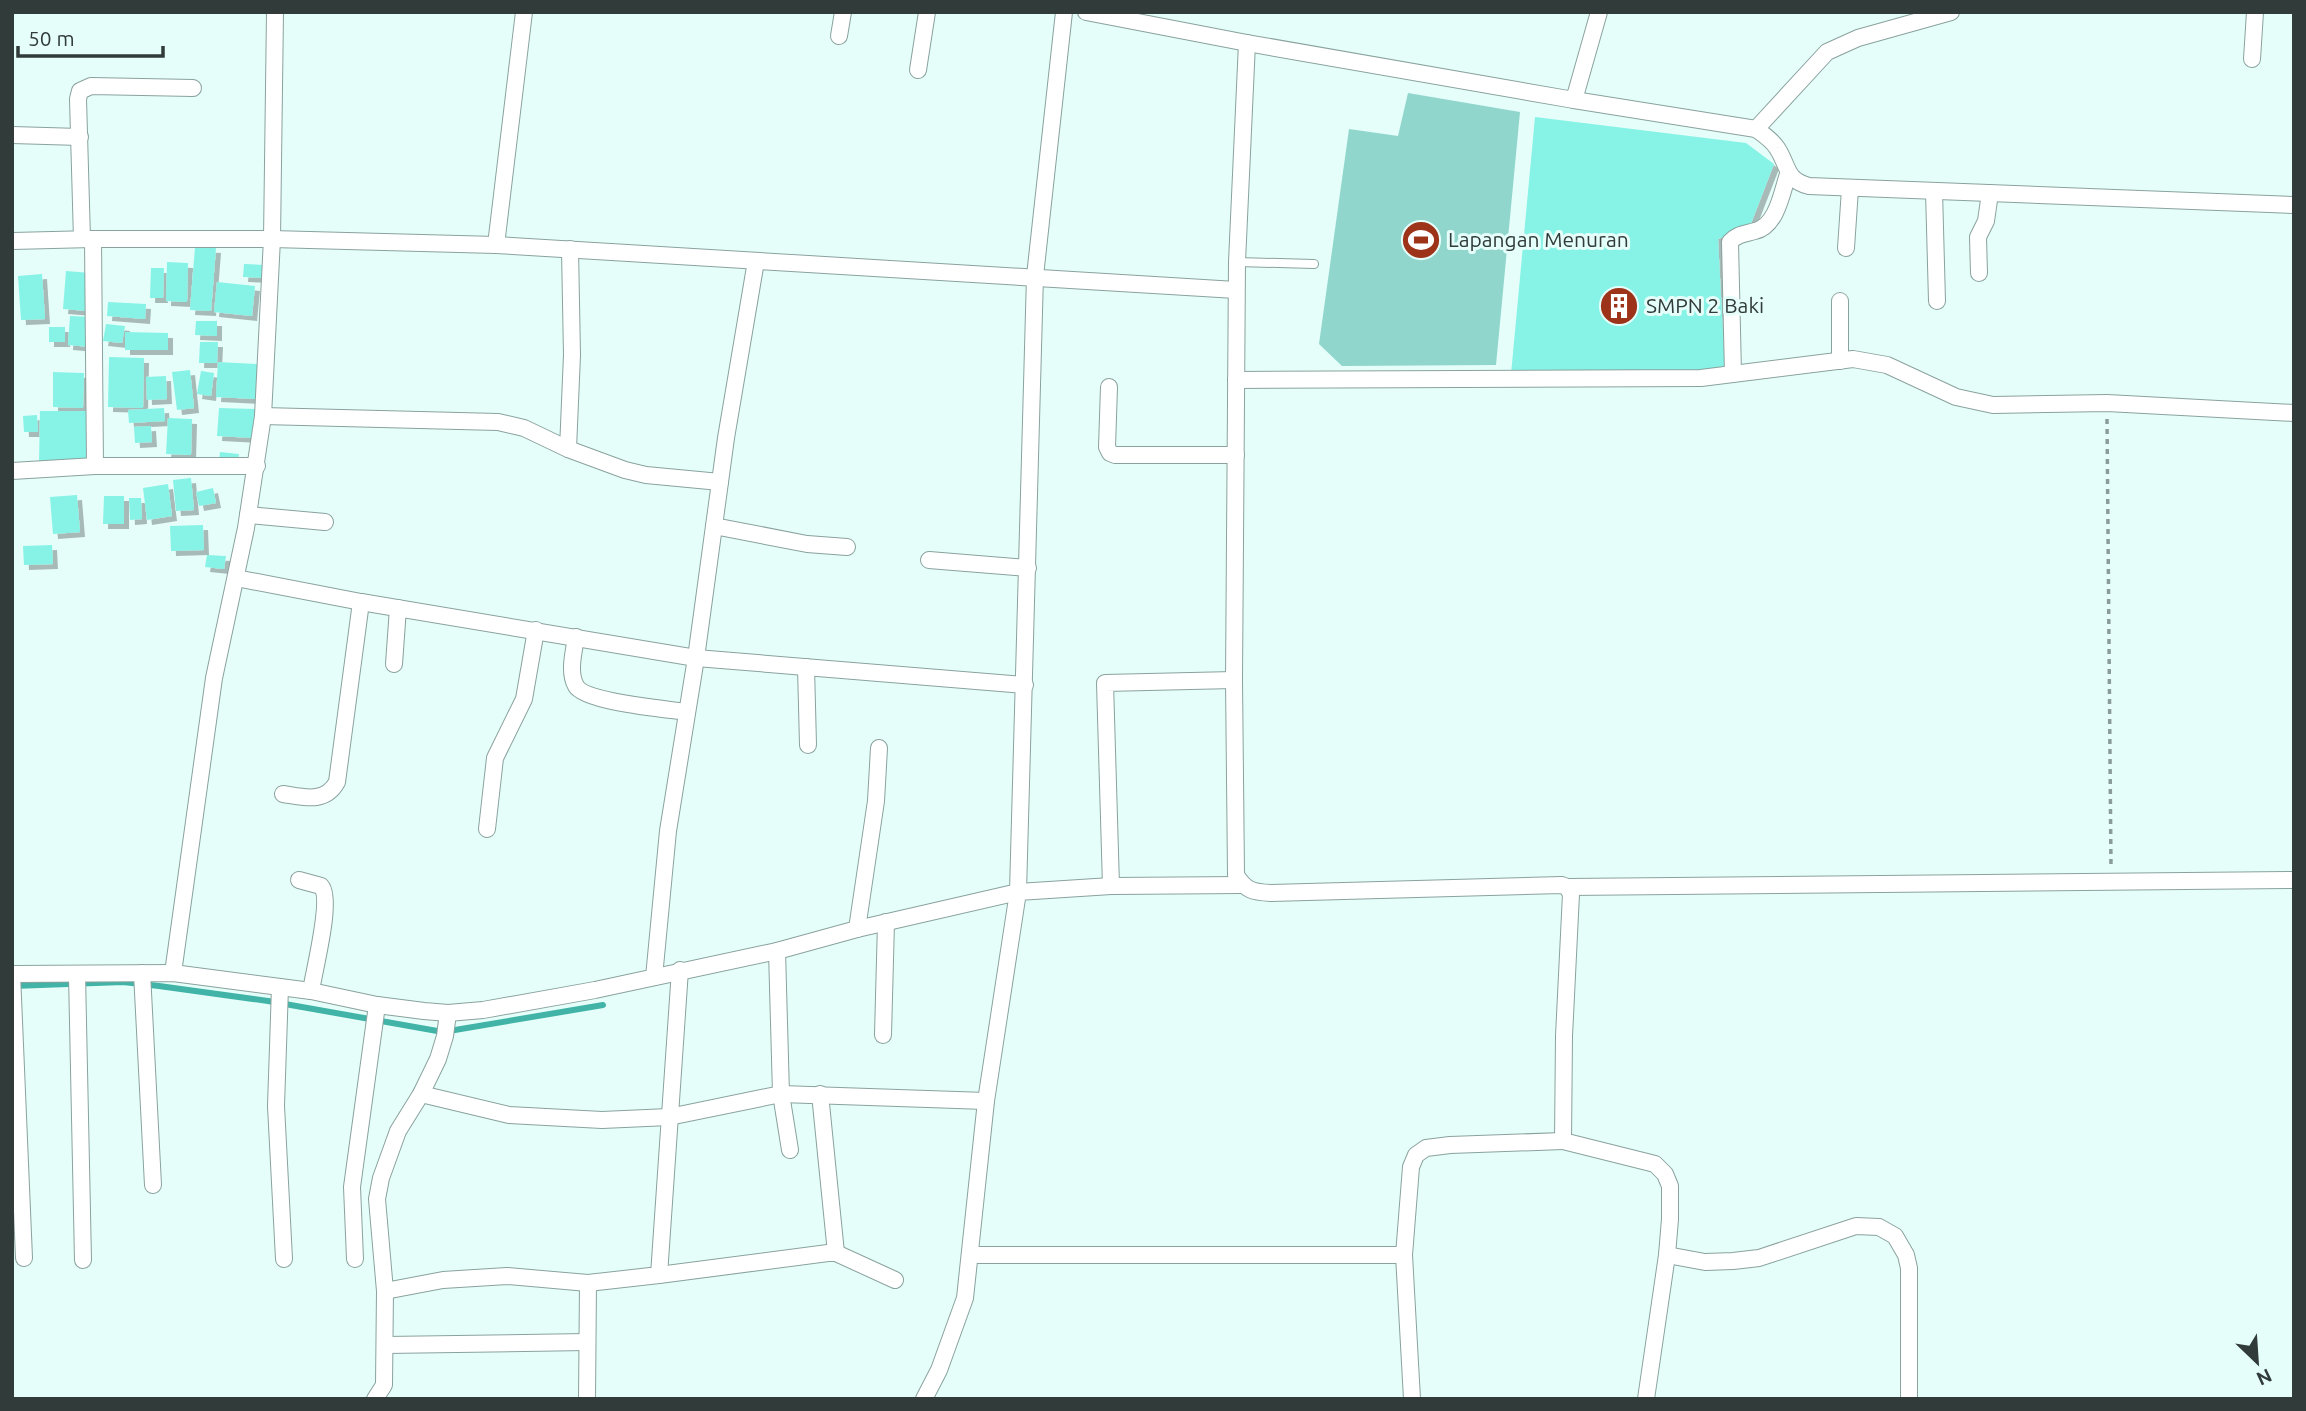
<svg xmlns="http://www.w3.org/2000/svg" width="2306" height="1411" font-family="Ubuntu,sans-serif">
<defs>
<filter id="shadow"><feDropShadow dx="5" dy="5" stdDeviation="0" flood-color="#0004"/></filter>
</defs>
<rect width="100%" height="100%" fill="#e5fefa"/>
<path fill="#90d6cc" d="M1408 93 1520 112 1496 365 1342 366 1319 344 1349 129 1398 136Z"/>
<g fill="none" stroke-linecap="round" stroke-linejoin="round">
<path stroke="#41b4a7" stroke-width="6" d="M13 986 123 982 159 986 268 1001 443 1032 603 1005"/>
</g>
<g fill="#86f3e6" filter="url(#shadow)">
<path d="M1535 117 1746 143 1774 164 1750 226 1718 239 1725 374H1511Z"/>
<path d="M195 247 216 248 211 311 190 310Z"/>
<path d="M167 262 188 263 187 302 166 301Z"/>
<path d="M244 264 266 265V278L243 277Z"/>
<path d="M151 268H164L163 298H150Z"/>
<path d="M66 271 91 273 88 311 63 309Z"/>
<path d="M42 274 45 319 21 320 18 276Z"/>
<path d="M217 282 255 286 252 316 214 312Z"/>
<path d="M108 302 146 304 145 319 107 316Z"/>
<path d="M70 316 93 317 91 347 68 345Z"/>
<path d="M196 321H217V336L195 335Z"/>
<path d="M106 324 125 326 122 343 103 341Z"/>
<rect x="49" y="327" width="16" height="15"/>
<path d="M125 332 168 333V350H125Z"/>
<path d="M200 342H218L217 363H199Z"/>
<path d="M109 357 144 358 143 408 108 407Z"/>
<path d="M218 362 258 364 256 399 216 397Z"/>
<path d="M190 370 194 408 177 410 172 372Z"/>
<path d="M201 371 214 373 211 396 197 394Z"/>
<path d="M53 372 84 373 83 408 53 407Z"/>
<path d="M166 376 167 399 147 400 146 377Z"/>
<path d="M164 408 165 421 129 423 128 410Z"/>
<path d="M219 408 256 409 254 438 217 436Z"/>
<path d="M40 411H89V465L39 464Z"/>
<path d="M37 415 38 432H24L23 416Z"/>
<path d="M168 418 192 419 191 455 166 454Z"/>
<path d="M151 426 152 442 135 443 134 427Z"/>
<path d="M220 452 239 454 238 464 219 461Z"/>
<path d="M191 478 194 510 176 511 173 480Z"/>
<path d="M168 484 172 516 147 520 143 488Z"/>
<path d="M213 488 216 503 199 506 196 492Z"/>
<path d="M77 495 80 532 53 534 50 497Z"/>
<path d="M104 496H124V524H103Z"/>
<path d="M129 498H141L142 519 130 520Z"/>
<path d="M203 525 204 550 171 551 170 526Z"/>
<path d="M52 545 53 564 24 565 23 546Z"/>
<path d="M207 555 226 556 224 569 205 567Z"/>
</g>
<g fill="none" stroke-linecap="round" stroke-linejoin="round">
<g stroke="#8aa29e" stroke-width="10">
<path id="service" d="M1237 262 1314 264"/>
</g>
<g stroke="#8aa29e" stroke-width="18">
<g id="minor">
<path d="M1086 12 1247 43 1574 100 1599 12"/>
<path d="M839 36 843 12"/>
<path d="M1247 43 1237 262 1234 680 1236 875C1246 891 1253 892 1271 893L1562 885 1567 887 1571 894 1564 1036 1563 1141 1655 1164 1665 1174 1670 1186V1219L1667 1255 1646 1399"/>
<path d="M2252 59 2255 12"/>
<path d="M918 70 927 12"/>
<path d="M1574 100 1756 129C1764 135 1772 140 1777 148 1789 166 1785 180 1809 186L2294 205"/>
<path d="M1756 129 1827 52 1858 38 1951 12"/>
<path d="M12 135 80 137"/>
<path d="M1934 191 1937 301"/>
<path d="M82 239 78 99 80 91 91 86 193 88"/>
<path d="M93 239 95 466H257"/>
<path d="M12 241 93 239H272L496 245 1236 290"/>
<path d="M496 245 524 12"/>
<path d="M1846 248 1850 189"/>
<path d="M1979 273 1978 237 1986 221 1990 193"/>
<path d="M1840 301V361"/>
<path d="M1733 374 1730 242C1737 234 1745 234 1755 231 1777 226 1782 192 1788 174"/>
<path d="M1236 380 1701 378 1853 359 1887 365 1956 397 1993 405 2107 403 2294 413"/>
<path d="M1109 387 1107 447 1110 453 1115 455H1236"/>
<path d="M263 416 498 422 524 428 568 449 625 470 646 475 720 482"/>
<path d="M568 449 572 355 570 249"/>
<path d="M12 471 95 466"/>
<path d="M248 515 325 522"/>
<path d="M714 526 807 544 847 547"/>
<path d="M929 560 1028 568"/>
<path d="M236 578 361 602 696 658 1025 685"/>
<path d="M576 637C574 652 568 672 576 686 585 702 666 709 687 712"/>
<path d="M394 664 398 608"/>
<path d="M806 667 808 745"/>
<path d="M283 794C303 797 325 804 337 782L361 602"/>
<path d="M487 829 495 758 524 699 536 630"/>
<path d="M299 880 321 886C333 899 314 970 311 991"/>
<path d="M1111 886 1105 683 1234 680"/>
<path d="M1567 887 2294 880"/>
<path d="M857 929 876 801 879 748"/>
<path d="M777 951 781 1094 790 1150"/>
<path d="M142 973 153 1185"/>
<path d="M173 973 214 678 246 528 263 416 272 239 275 12"/>
<path d="M12 974 173 973 311 991 377 1005 424 1011 448 1013 483 1010 595 990 777 951 857 929 1018 892 1035 276 1064 12"/>
<path d="M12 974 24 1258"/>
<path d="M77 974 83 1260"/>
<path d="M654 977 668 831 696 658 726 438 756 261"/>
<path d="M280 987 276 1106 284 1259"/>
<path d="M883 1035 886 922"/>
<path d="M421 1094 509 1115 602 1120 669 1117 781 1094 986 1101"/>
<path d="M820 1094 836 1253"/>
<path d="M970 1255H1404"/>
<path d="M1667 1255 1705 1262 1733 1261 1759 1258 1856 1226 1879 1227 1895 1236 1906 1255 1909 1268V1399"/>
<path d="M355 1259 352 1187 377 1005"/>
<path d="M659 1275 828 1253H836L895 1280"/>
<path d="M385 1291 443 1280 507 1276 588 1283"/>
<path d="M385 1345 587 1342"/>
<path d="M375 1399 384 1385 385 1291 377 1199 381 1178 398 1131 421 1094 438 1059 445 1036 448 1013"/>
<path d="M587 1399 588 1283 659 1275 680 970"/>
<path d="M924 1399 939 1370 965 1298 986 1101 1018 892 1111 886 1242 885"/>
<path d="M1412 1399 1404 1255 1411 1167 1416 1155 1426 1148 1450 1145 1563 1141"/>
</g>
</g>
<path stroke="#8a9c99" stroke-width="3.5" stroke-dasharray="5 5" stroke-linecap="butt" d="M2107 419 2111 867"/>
<use href="#service" stroke="#fff" stroke-width="8"/>
<use href="#minor" stroke="#fff" stroke-width="16"/>
</g>
<defs>
<g id="stadium-disc" transform="scale(2.0125)"><circle r="9.5" fill="#9d341a" stroke="#e5fefa"/><path d="M0-5a6.5 5 0 1 0 0 10a6.5 5 0 1 0 0-10ZM-3.5-1.8h7v3.6h-7Z" fill="#fff"/></g>
<g id="building-disc" transform="scale(2.0125)"><circle r="9.5" fill="#9d341a" stroke="#e5fefa"/><path d="M-4-6H4V6H1V3H-1V6H-4ZM-2.5-4.3h1.7v1.8h-1.7ZM.8-4.3h1.7v1.8H.8ZM-2.5-1h1.7V.8h-1.7ZM.8-1h1.7V.8H.8Z" fill="#fff"/></g>
</defs>
<g fill-rule="evenodd">
<use href="#stadium-disc" x="1421" y="240"/>
<use href="#building-disc" x="1619" y="306"/>
</g>
<g text-anchor="middle" stroke-width="6" stroke-linejoin="round" paint-order="stroke">
<g font-size="21" fill="#313b39" stroke="#e5fefa" text-anchor="start">
<text x="1448" y="247">Lapangan Menuran</text>
<text x="1646" y="313">SMPN 2 Baki</text>
</g>
</g>
<rect width="2306" height="1411" fill="none" stroke="#313b39" stroke-width="28"/>
<g transform="translate(2257 1362) rotate(155)" stroke="#e5fefa" stroke-width="5" paint-order="stroke">
<path d="M0-5L12 26L0 18L-12 26Z" fill="#313b39"/>
<text y="-10" font-size="19" font-weight="bold" text-anchor="middle" fill="#313b39">N</text>
</g>
<path d="M18 46v10h145v-10" fill="none" stroke="#313b39" stroke-width="3.5"/>
<text x="28" y="46" font-size="21" fill="#313b39" stroke="#e5fefa" stroke-width="5" paint-order="stroke">50 m</text>
</svg>
